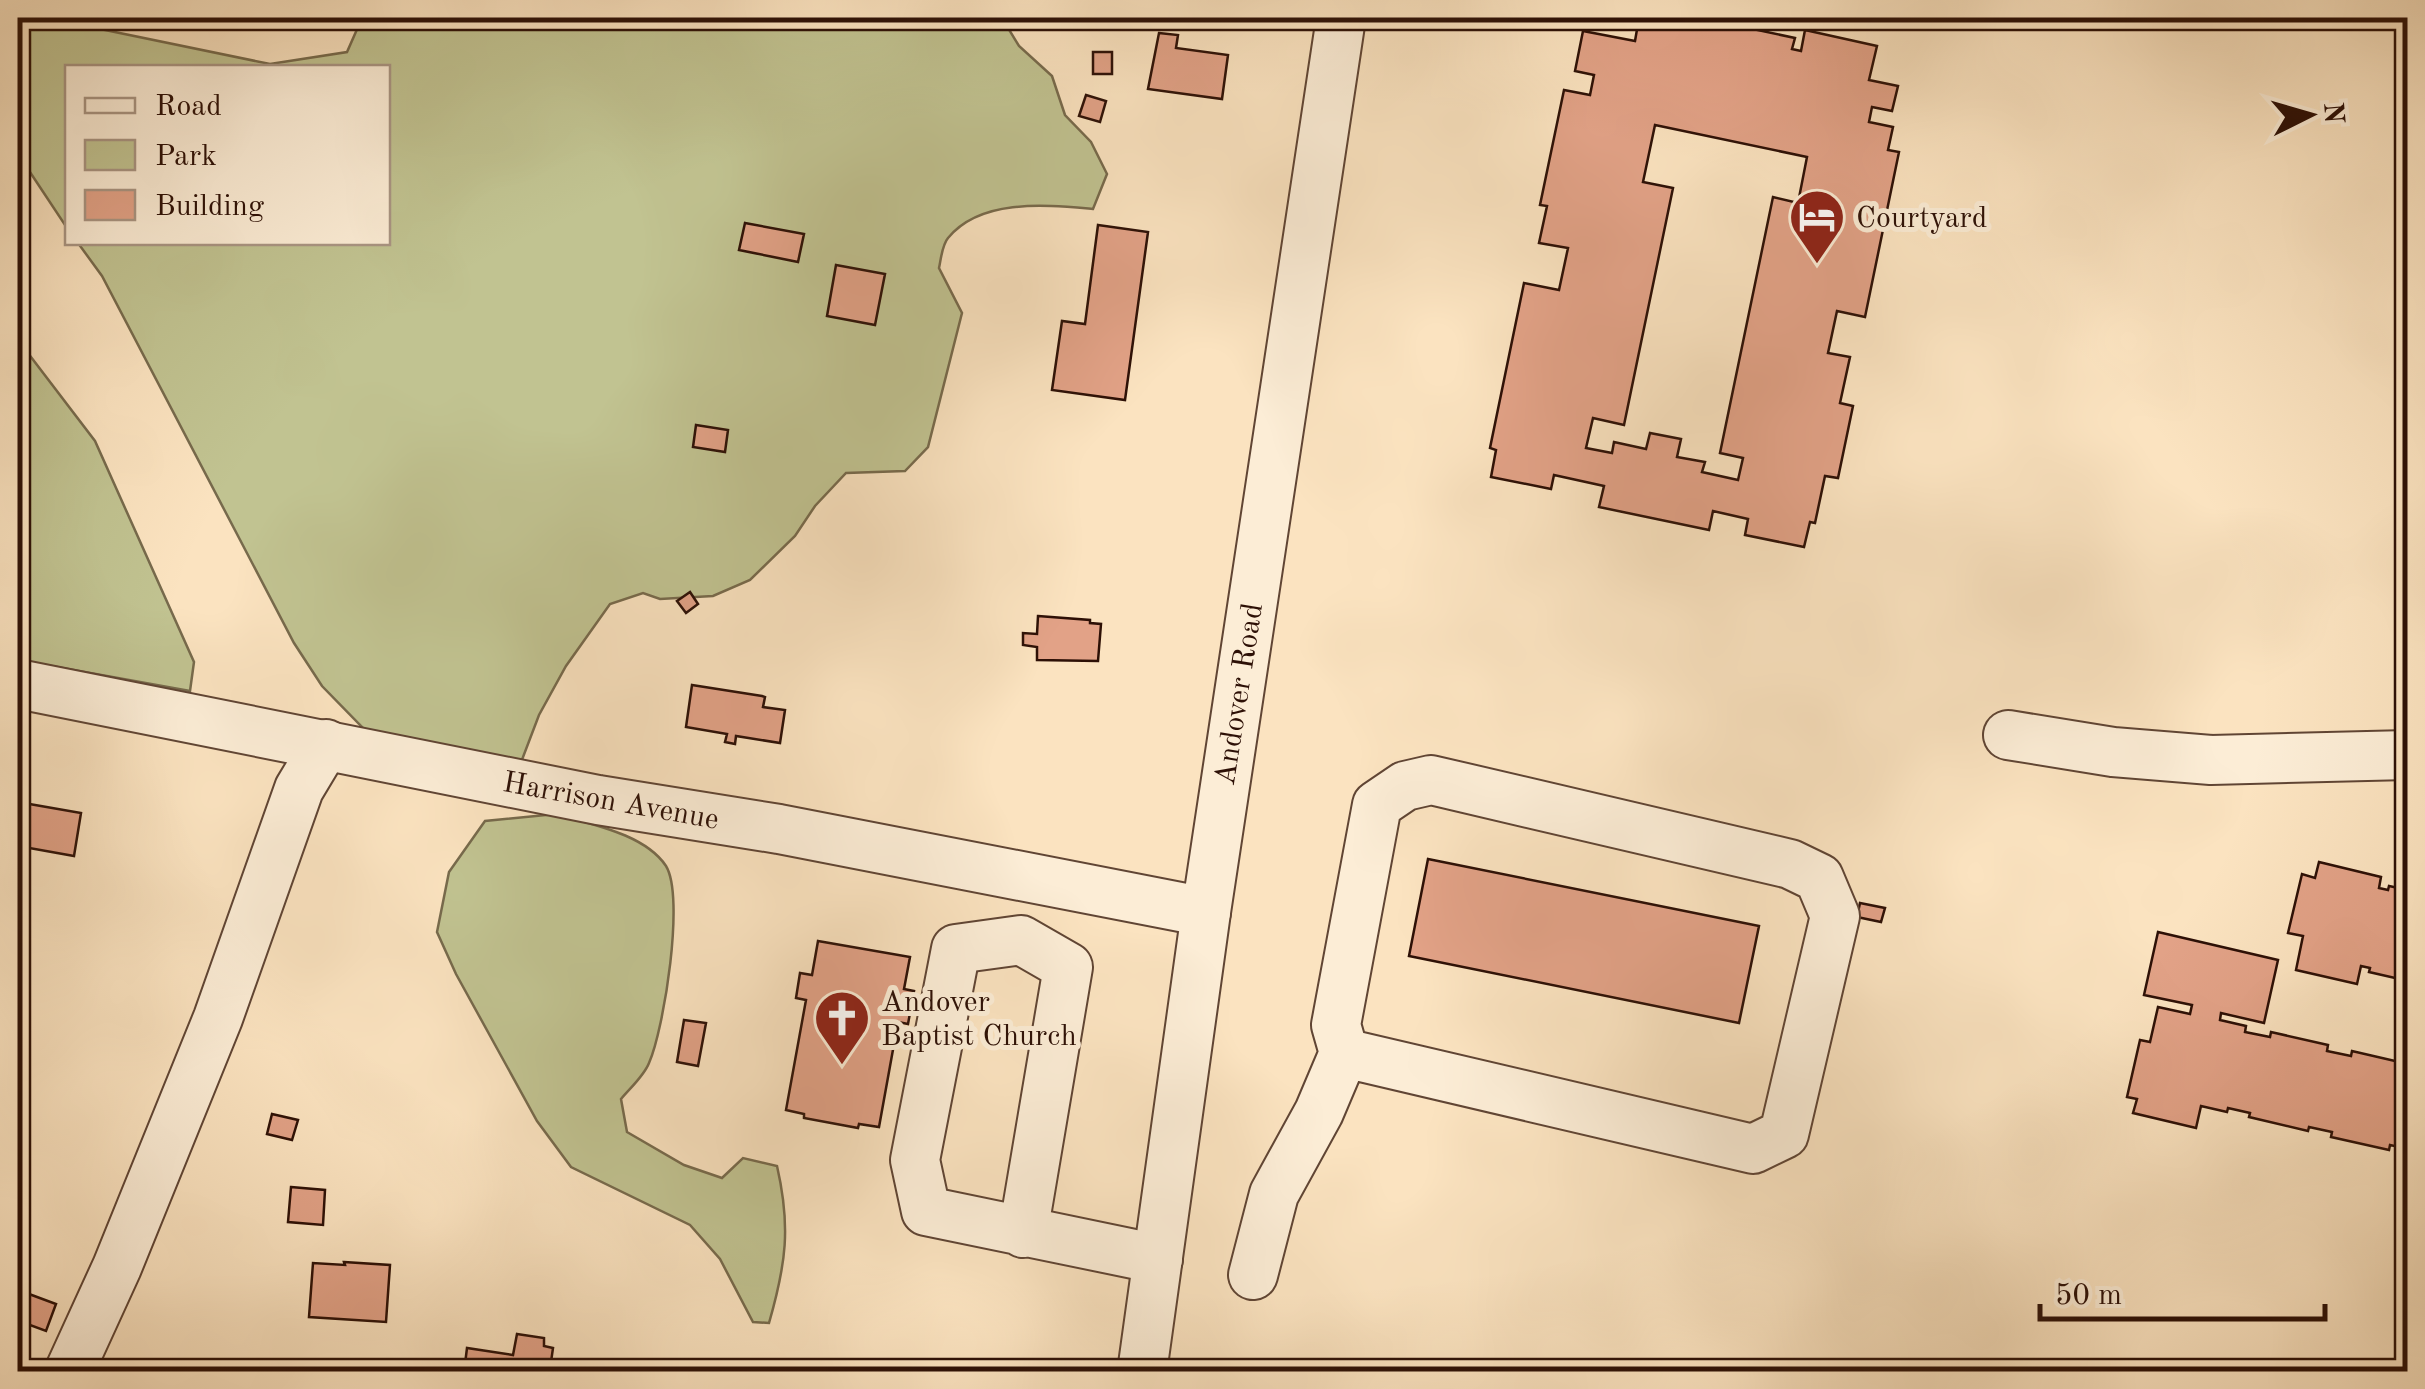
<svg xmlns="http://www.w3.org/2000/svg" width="2425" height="1389" font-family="'Old Standard TT',serif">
<rect width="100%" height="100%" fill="#fbe3c0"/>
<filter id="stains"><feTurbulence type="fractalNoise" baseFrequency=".002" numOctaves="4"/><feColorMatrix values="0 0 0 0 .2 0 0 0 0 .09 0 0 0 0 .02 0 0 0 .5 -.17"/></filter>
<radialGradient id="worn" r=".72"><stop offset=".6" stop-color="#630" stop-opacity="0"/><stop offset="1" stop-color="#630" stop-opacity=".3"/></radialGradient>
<g fill="#c1c391" stroke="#776a4c" stroke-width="2.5">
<path d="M18 18H47L270 64 347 52 362 18H1002L1019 46 1052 76 1065 115 1091 142 1107 174 1093 209C1046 205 981 198 948 238 942 245 941 259 939 268L962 313 928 447 905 471 846 473 815 506 795 536 750 580 713 596 660 599 643 593 610 604 566 666 539 715 520 765 367 732 322 686 294 643 102 276 78 243 388 242V68H68L67 228 18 154Z"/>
<path d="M18 340 95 441 194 662 190 691 18 660Z"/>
<path d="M556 814C590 824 645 834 666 866 685 897 664 1029 649 1063 644 1076 630 1088 621 1099L627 1132 684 1165 722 1178 743 1158 777 1166C791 1227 786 1264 769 1323L753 1322 720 1259 690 1225 571 1167 537 1121 456 974 437 932 449 872 485 821Z"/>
</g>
<g fill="#e2a287" stroke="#2d1006" stroke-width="2.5" fill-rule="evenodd">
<path d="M1639 18H1710V20L1795 38 1792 49 1801 51 1805 30 1877 46 1869 80 1898 86 1892 111 1872 107 1869 122 1893 127 1888 150 1899 152 1865 317 1837 311 1828 353 1850 357 1840 403 1853 406 1838 478 1825 476 1815 523 1810 522 1804 547 1745 535 1748 519 1713 511 1709 530 1599 507 1604 486 1554 475 1551 489 1491 477 1496 450 1490 448 1524 283 1559 290 1568 248 1539 243 1547 206 1540 205 1564 90 1590 95 1594 75 1575 71 1583 31 1635 41ZM1655 125 1807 157 1798 203 1773 197 1720 453 1743 458 1738 480 1702 472 1705 462 1677 457 1681 439 1650 433 1646 449 1614 442 1612 453 1586 448 1593 418 1624 425 1673 188 1643 182Z"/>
<path d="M1159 33 1178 35 1176 48 1228 55 1222 99 1148 89Z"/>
<rect x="1093" y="52" width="19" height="22"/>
<path d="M1086 95 1106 101 1100 122 1079 116Z"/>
<path d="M745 223 804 234 798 262 739 250Z"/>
<path d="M1098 225 1148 232 1125 400 1052 390 1062 321 1085 324Z"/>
<path d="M836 265 885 274 875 325 827 316Z"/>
<path d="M696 425 728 430 725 452 693 447Z"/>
<path d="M690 592 698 604 686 613 677 601Z"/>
<path d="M1038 616 1090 620V623L1101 624 1098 661 1037 660V647L1023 645V633L1037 634Z"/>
<path d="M692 685 762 696 765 697 763 707 785 710 780 743 736 736 735 744 725 742 727 734 686 727Z"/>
<path d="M18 802 81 813 74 856 18 846Z"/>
<path d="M1428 859 1759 926 1739 1023 1409 956Z"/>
<path d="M2319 862 2381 877 2379 888 2388 890 2389 886 2408 890V981L2369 972 2370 968 2361 966 2357 984 2296 970 2303 936 2288 933 2302 874 2315 878Z"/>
<path d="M1860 903 1885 908 1881 922 1857 917Z"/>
<path d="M2158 932 2278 960 2264 1023 2221 1013 2220 1020 2246 1026 2245 1032 2270 1037 2271 1032 2328 1045 2327 1051 2351 1056 2352 1051 2408 1064V1149L2390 1145 2389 1150 2331 1137 2332 1132 2309 1127 2308 1131 2249 1117 2250 1113 2228 1108 2227 1112 2201 1106 2196 1128 2133 1113 2137 1099 2127 1097 2140 1040 2150 1042 2158 1007 2190 1014 2192 1005 2144 995Z"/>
<path d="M818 941 910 957 904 989 914 991 908 1024 898 1022 879 1127 859 1124 858 1128 804 1118V1114L786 1110 806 1000 796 998 800 973 812 975Z"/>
<path d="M684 1020 706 1023 698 1066 677 1062Z"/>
<path d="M272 1114 298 1120 292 1140 267 1134Z"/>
<path d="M291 1187 325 1190 323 1225 288 1222Z"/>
<path d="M344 1262 390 1265 386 1322 309 1317 313 1263 345 1265Z"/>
<path d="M29 1294 56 1304 46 1331 19 1321Z"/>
<path d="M517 1334 544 1338V1346L553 1348 550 1369H555V1372H464L467 1348 513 1355Z"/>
</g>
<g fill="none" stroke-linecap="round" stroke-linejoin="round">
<g stroke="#604534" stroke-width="52">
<g id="minor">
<path d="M18 684 598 800 779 829 1206 912"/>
<path d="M2008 735 2113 752 2211 760 2408 755"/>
<path d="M1023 1233 1068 967 1021 940 956 949 915 1160 926 1211 1158 1259"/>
<path d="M1253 1275 1274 1194 1319 1112 1344 1053 1753 1149 1784 1134 1835 916 1819 878 1790 864 1431 780 1405 786 1377 805 1336 1025 1344 1053"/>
<path d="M69 1372 117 1267 218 1018 299 789 326 744"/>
<path d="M1142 1372 1206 912 1341 18"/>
</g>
</g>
<use href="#minor" stroke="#fcedd6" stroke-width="48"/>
</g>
<defs>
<g id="hotel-pin" transform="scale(2.875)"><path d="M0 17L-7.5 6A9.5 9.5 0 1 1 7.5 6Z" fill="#8f2418" stroke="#fcedd6"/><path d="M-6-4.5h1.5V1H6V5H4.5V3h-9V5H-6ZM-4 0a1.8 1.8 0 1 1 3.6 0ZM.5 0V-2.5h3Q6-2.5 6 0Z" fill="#fff"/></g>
<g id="church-pin" transform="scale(2.875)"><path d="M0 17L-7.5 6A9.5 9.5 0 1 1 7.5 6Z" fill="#8f2418" stroke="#fcedd6"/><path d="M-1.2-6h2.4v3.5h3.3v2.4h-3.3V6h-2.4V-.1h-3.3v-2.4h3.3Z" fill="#fff"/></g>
</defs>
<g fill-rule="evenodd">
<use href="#hotel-pin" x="1817" y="217"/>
<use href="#church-pin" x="842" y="1018"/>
</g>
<g text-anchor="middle" stroke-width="10" stroke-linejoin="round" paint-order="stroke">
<g font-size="30" fill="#2d1006" stroke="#fcedd6" text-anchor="start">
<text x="1856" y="227">Courtyard</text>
<text x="881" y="1011">Andover<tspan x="881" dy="34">Baptist Church</tspan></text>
</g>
<g font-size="30" fill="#2d1006" stroke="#fcedd6">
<text transform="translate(1238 694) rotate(-81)" y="10">Andover Road</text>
<text transform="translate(611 800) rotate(10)" y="10">Harrison Avenue</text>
</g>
</g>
<rect width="2425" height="1389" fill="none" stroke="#fbe3c0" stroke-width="60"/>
<rect x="20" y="20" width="2385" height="1349" fill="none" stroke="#2d1006" stroke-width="5"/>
<rect x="30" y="30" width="2365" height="1329" fill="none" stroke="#2d1006" stroke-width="2.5"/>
<rect x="65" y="65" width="325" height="180" fill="#fcedd6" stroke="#a99583" stroke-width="2.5"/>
<rect x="85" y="98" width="50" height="15" fill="#fcedd6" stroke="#a99583" stroke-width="2.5"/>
<text x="155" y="115" font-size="30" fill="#2d1006">Road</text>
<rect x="85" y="140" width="50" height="30" fill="#c1c391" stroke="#a99583" stroke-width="2.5"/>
<text x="155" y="165" font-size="30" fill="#2d1006">Park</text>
<rect x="85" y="190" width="50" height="30" fill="#e2a287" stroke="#a99583" stroke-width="2.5"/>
<text x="155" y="215" font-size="30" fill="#2d1006">Building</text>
<g transform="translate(2310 115) rotate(85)" stroke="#fcedd6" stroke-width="8" paint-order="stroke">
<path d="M0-8L18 38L0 25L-18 38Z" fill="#2d1006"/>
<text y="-15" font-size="28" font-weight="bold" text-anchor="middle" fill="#2d1006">N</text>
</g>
<path d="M2040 1304v15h285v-15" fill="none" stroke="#2d1006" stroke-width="5"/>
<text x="2055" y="1304" font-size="30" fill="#2d1006" stroke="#fcedd6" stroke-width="8" paint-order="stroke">50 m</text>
<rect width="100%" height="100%" filter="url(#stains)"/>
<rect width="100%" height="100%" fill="url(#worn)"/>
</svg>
